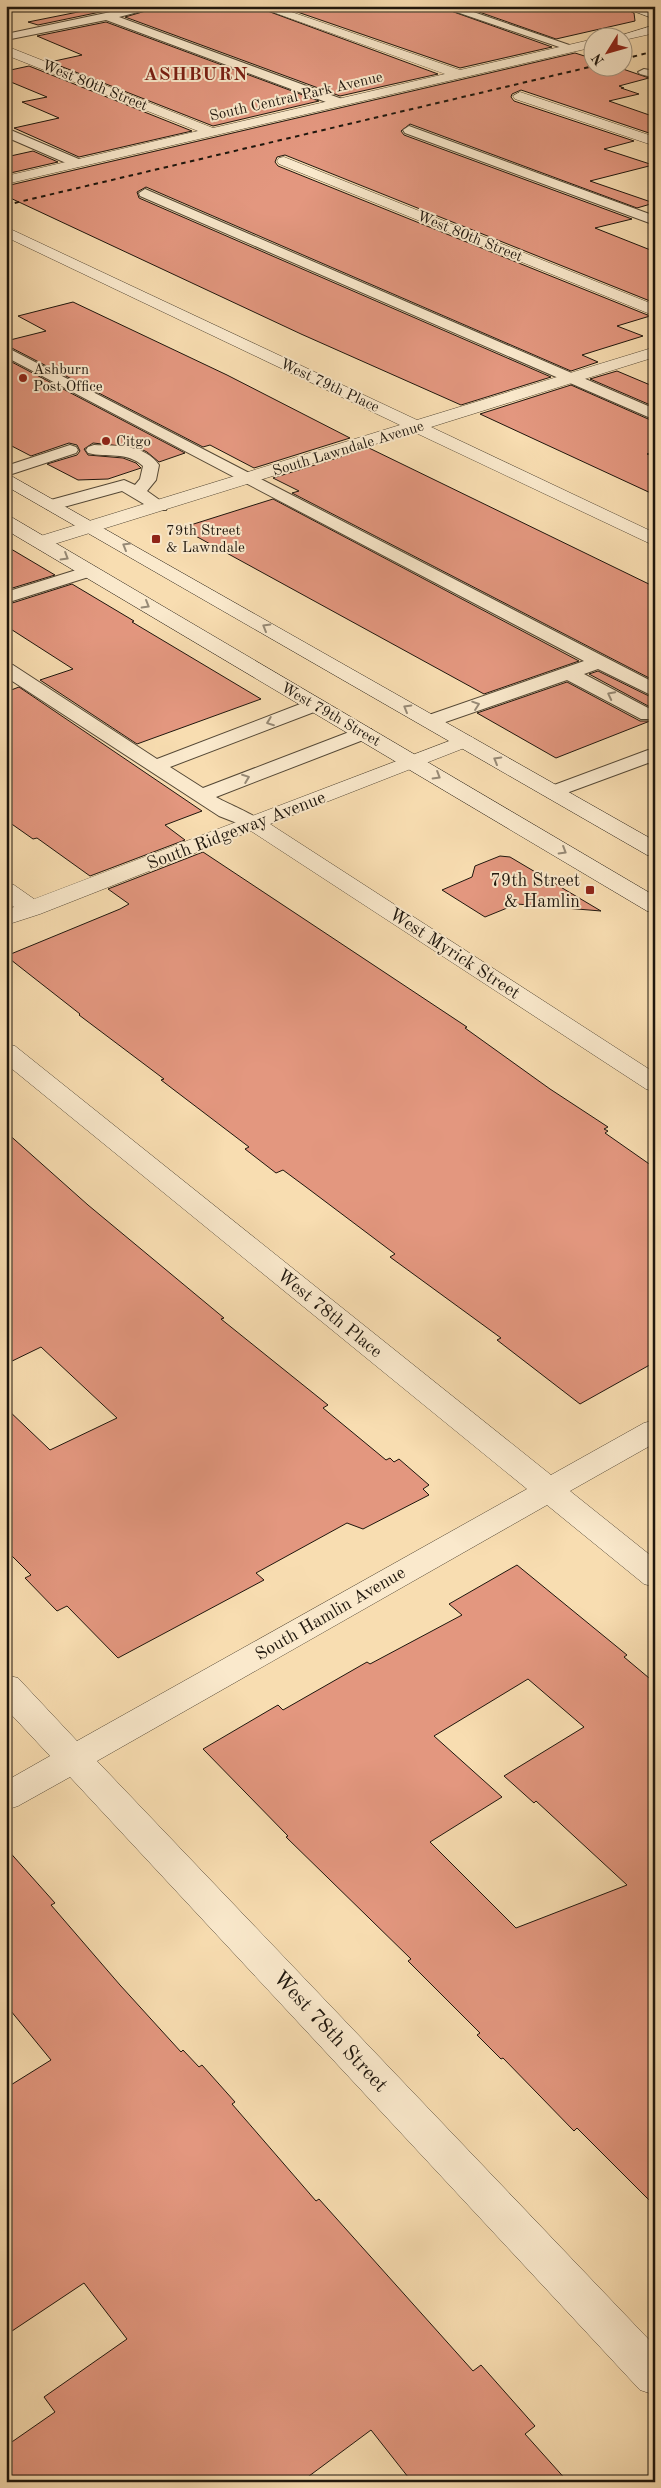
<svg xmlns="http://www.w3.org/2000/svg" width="661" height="2488" font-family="'Old Standard TT',serif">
<rect width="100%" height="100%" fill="#f8ddb1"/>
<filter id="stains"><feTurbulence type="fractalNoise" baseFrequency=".004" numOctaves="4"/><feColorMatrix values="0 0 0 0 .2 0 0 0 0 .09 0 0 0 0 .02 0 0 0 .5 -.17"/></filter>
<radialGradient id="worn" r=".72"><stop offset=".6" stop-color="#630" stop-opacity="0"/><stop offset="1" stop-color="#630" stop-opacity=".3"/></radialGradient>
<g fill="#e3977f" stroke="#1e160d" fill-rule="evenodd">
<path d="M108 6H129L38 25 28 22Z"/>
<path d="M163 6H254L438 74 340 96 125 17Z"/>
<path d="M280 6H437L552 47 460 68Z"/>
<path d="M462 6H618L634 13 635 21 556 39Z"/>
<path d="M106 22 319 101 213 126 50 62 82 55 37 36Z"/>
<path d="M575 53 594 59V68H620L649 78 619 86 624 88H621L639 94 609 101 655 117V135L521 90 512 94 511 97 514 101 634 141 604 149 653 165 590 181 654 203 637 208 410 124 401 131 404 135 632 219 595 228 653 251 649 252 655 255V303L285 155 277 157 275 162 278 166 650 316 617 326 643 336 582 355 598 362 571 371 146 187 137 192 139 198 551 377 461 405 301 334 6 196V186Z"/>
<path d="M29 66 192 131 79 157 14 128 59 118 22 102 47 97 6 80V71Z"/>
<path d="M33 151 58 162 6 174V157Z"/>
<path d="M73 302 227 375 350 438 254 468 210 445 203 447 6 345V341L46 331 18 316Z"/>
<path d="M6 359 185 453 159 462 147 452 139 448 93 443 84 449 88 455 123 458 136 463 141 468 108 479 78 480 47 464 77 455 80 451 77 445 69 443 31 456 6 443Z"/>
<path d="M617 371 655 387V407L590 379Z"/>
<path d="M571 385 655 422V451L647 454 655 457V495L480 414Z"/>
<path d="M369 448 655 587V681L292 493 299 491 273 478Z"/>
<path d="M273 499 579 661 484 694 181 528Z"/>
<path d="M6 546 55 575 6 590Z"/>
<path d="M72 584 134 621 132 622 261 699 137 744 40 680 73 669 6 626V605Z"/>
<path d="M598 671 655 699V705L650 707 589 674Z"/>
<path d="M567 682 640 721H650L556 758 477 713Z"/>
<path d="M19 687 202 811 165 825 185 840 90 876 37 838 33 839 6 820V692Z"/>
<path d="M203 852 467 1027 465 1028 550 1089 608 1127 604 1129 608 1131 605 1133 655 1168V1362L580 1404 497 1340 501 1338 390 1257 395 1254 306 1187 283 1170 276 1173 245 1149 249 1147 161 1080 164 1079 79 1015 80 1014 6 956 120 909 129 904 108 889Z"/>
<path d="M500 856 510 857 601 911 517 904 485 917 442 890 472 877 475 866Z"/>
<path d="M6 1132 88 1205 224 1318 221 1319 328 1405 323 1408 386 1460 390 1458 394 1462 399 1459 429 1485 423 1489 429 1495 363 1529 347 1523 256 1573 264 1580 118 1658 67 1606 57 1611 25 1578 31 1575 6 1550V1408L50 1450 117 1418 41 1347 6 1364Z"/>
<path d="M517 1565 627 1655 624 1657 655 1683V2206L577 2128 574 2131 503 2058 501 2059 477 2035 480 2033 408 1961 411 1959 286 1837 288 1836 203 1749 278 1705 283 1710 367 1662 370 1664 462 1615 449 1604ZM528 1679 584 1727 504 1776 534 1803 536 1801 627 1885 516 1928 430 1842 502 1797 434 1736Z"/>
<path d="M6 1848 55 1903 51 1905 120 1985 181 2052 183 2050 199 2067 202 2065 235 2102 232 2104 316 2201 319 2199 473 2371 481 2365 535 2426 525 2434 568 2482H412L371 2430 301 2482H6V2446L55 2412 44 2397 127 2339 84 2283 6 2335V2088L51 2060 6 2005Z"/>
</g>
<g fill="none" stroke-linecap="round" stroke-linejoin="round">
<g stroke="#544836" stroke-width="2">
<g id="lane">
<path d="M139 6H161L119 17 342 99 344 102 338 106 334 105 106 20 6 40V34Z"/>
<path d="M439 6H456L578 48 572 51 568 50Z"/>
<path d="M644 69 655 71V78L640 74 638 72Z"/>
<path d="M409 126 655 216V225L405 133 403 130Z"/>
<path d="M6 128 81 160 83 163 77 167 73 166 6 137Z"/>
<path d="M145 189 655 409V420L140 196 139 193Z"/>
<path d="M6 347 655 683V697L598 669 584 674 650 709 655 707V719H641L567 680 437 725H423L420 721 423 717 584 661 6 357Z"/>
<path d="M70 445 76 447 78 450 76 453 6 476V466Z"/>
<path d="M94 445C116 446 145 444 159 465L156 480 147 491 168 506 166 510H154L122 491 53 510 47 509 45 505 47 501 124 480 135 485 140 479 143 466C127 451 107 458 88 453L86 450 88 447Z"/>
<path d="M89 566 95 567 98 571 95 575 6 603V592Z"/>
<path d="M6 664 13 665 157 759 308 701H322L324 705 322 709 170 767 203 788 357 729H371L374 733 371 737 216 797C226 803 260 817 264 823L261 827 254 829 247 827 219 816 6 677Z"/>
<path d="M648 750 655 752V765L648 763 553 798 546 796 543 792 546 788Z"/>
</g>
</g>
<g stroke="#544836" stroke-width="1">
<g id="street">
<path d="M256 6H274L460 70 594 39V47L6 184V176L198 131 6 55V46L213 128 445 74Z"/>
<path d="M620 6H639L655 11V19Z"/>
<path d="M655 25V33L624 40V38H612Z"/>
<path d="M520 92 655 137V146L515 99 513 96Z"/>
<path d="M284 157 655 305V316L279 164 277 161 279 158Z"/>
<path d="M6 227 417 420 655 347V357L431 427 655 533V546L414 432 48 546H34L32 542 34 538 400 425 6 237Z"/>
<path d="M465 735 472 737 476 741 472 745 270 824 655 1073V1092L646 1089 251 831 40 914 6 925V910L14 907 6 901V883L14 885 34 899Z"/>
<path d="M6 1044 15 1046 551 1475 644 1423 655 1420V1443L570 1491 655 1559V1587L644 1584 547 1505 97 1761 655 2346V2395L640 2390 70 1777 18 1806 6 1810V1781L50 1756 6 1709V1675L18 1678 77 1741 527 1489 6 1064Z"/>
</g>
</g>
<g stroke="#1e160d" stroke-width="1">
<g id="secondary">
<path d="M6 473 655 841V857L647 855 6 486Z"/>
<path d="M6 517 13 518 655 896V913L647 911 6 530Z"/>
</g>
</g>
<use href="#lane" fill="#fae9cc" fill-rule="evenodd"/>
<use href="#street" fill="#fae9cc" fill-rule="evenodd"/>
<use href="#secondary" fill="#fae9cc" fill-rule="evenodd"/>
<g stroke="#1e160d" stroke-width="2" stroke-dasharray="4.5 4.5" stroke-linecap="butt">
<path d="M624 59 655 51"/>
<path d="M6 205 594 66"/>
</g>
</g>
<defs><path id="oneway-chevron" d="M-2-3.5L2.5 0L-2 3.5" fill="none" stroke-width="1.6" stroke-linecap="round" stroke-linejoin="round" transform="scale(1.25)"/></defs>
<g stroke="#978a76">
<use href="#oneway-chevron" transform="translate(126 546) rotate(-150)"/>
<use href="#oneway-chevron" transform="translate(65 557) rotate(31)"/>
<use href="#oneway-chevron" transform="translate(146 605) rotate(30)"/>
<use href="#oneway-chevron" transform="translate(266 627) rotate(-150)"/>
<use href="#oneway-chevron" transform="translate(611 695) rotate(-153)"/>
<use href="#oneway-chevron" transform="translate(476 705) rotate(-19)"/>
<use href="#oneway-chevron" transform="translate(407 708) rotate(-150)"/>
<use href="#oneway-chevron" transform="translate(270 722) rotate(159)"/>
<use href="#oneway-chevron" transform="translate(497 760) rotate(-150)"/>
<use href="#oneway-chevron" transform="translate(437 776) rotate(31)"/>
<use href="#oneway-chevron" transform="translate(246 778) rotate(-21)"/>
<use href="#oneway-chevron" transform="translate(563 851) rotate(31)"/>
</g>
<g fill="#8f2418" stroke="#fae9cc" stroke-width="2">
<circle cx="23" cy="378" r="5"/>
<circle cx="106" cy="441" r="5"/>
<rect x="151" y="534" width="10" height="10" rx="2.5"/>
<rect x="585" y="885" width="10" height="10" rx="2.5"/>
</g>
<g text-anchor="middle" stroke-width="4" stroke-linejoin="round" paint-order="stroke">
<g font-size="15" fill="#1e160d" stroke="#fae9cc">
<text transform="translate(95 85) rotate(22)" y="5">West 80th Street</text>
<text transform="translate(296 96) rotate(-13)" y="5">South Central Park Avenue</text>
<text transform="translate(470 236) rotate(22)" y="5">West 80th Street</text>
<text transform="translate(330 385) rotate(25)" y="5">West 79th Place</text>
<text transform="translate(348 448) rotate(-17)" y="5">South Lawndale Avenue</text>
<text transform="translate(331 714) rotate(30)" y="5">West 79th Street</text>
</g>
<g font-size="15" fill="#1e160d" stroke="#fae9cc" text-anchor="start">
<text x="33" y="374">Ashburn<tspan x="33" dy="17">Post Office</tspan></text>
<text x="116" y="446">Citgo</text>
<text x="166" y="535">79th Street<tspan x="166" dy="17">&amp; Lawndale</tspan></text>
</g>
<g font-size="18" fill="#1e160d" stroke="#fae9cc">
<text transform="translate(236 830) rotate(-21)" y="6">South Ridgeway Avenue</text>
<text transform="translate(455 953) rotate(33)" y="6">West Myrick Street</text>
<text transform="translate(330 1313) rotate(39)" y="6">West 78th Place</text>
<text transform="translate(330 1613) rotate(-30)" y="6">South Hamlin Avenue</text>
</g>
<g font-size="18" fill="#1e160d" stroke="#fae9cc" text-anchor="end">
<text x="580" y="886">79th Street<tspan x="580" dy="21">&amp; Hamlin</tspan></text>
</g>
<g font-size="19" font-weight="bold" letter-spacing="1" fill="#7a1f14" stroke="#fae9cc">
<text x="196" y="80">ASHBURN</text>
</g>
<g font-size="21" fill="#1e160d" stroke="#fae9cc">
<text transform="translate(331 2031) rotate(47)" y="7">West 78th Street</text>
</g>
</g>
<rect width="661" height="2488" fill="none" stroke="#f8ddb1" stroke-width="25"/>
<rect x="8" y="8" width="646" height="2473" fill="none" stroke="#1e160d" stroke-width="2.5"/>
<rect x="12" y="12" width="636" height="2463" fill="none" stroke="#1e160d"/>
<g transform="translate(608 52) rotate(233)"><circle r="24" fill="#fae9cc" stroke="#a29580"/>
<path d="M0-4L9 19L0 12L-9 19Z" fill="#8f2418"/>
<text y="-8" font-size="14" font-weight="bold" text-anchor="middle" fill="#1e160d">N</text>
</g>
<rect width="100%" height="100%" filter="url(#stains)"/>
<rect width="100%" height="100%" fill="url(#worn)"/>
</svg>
